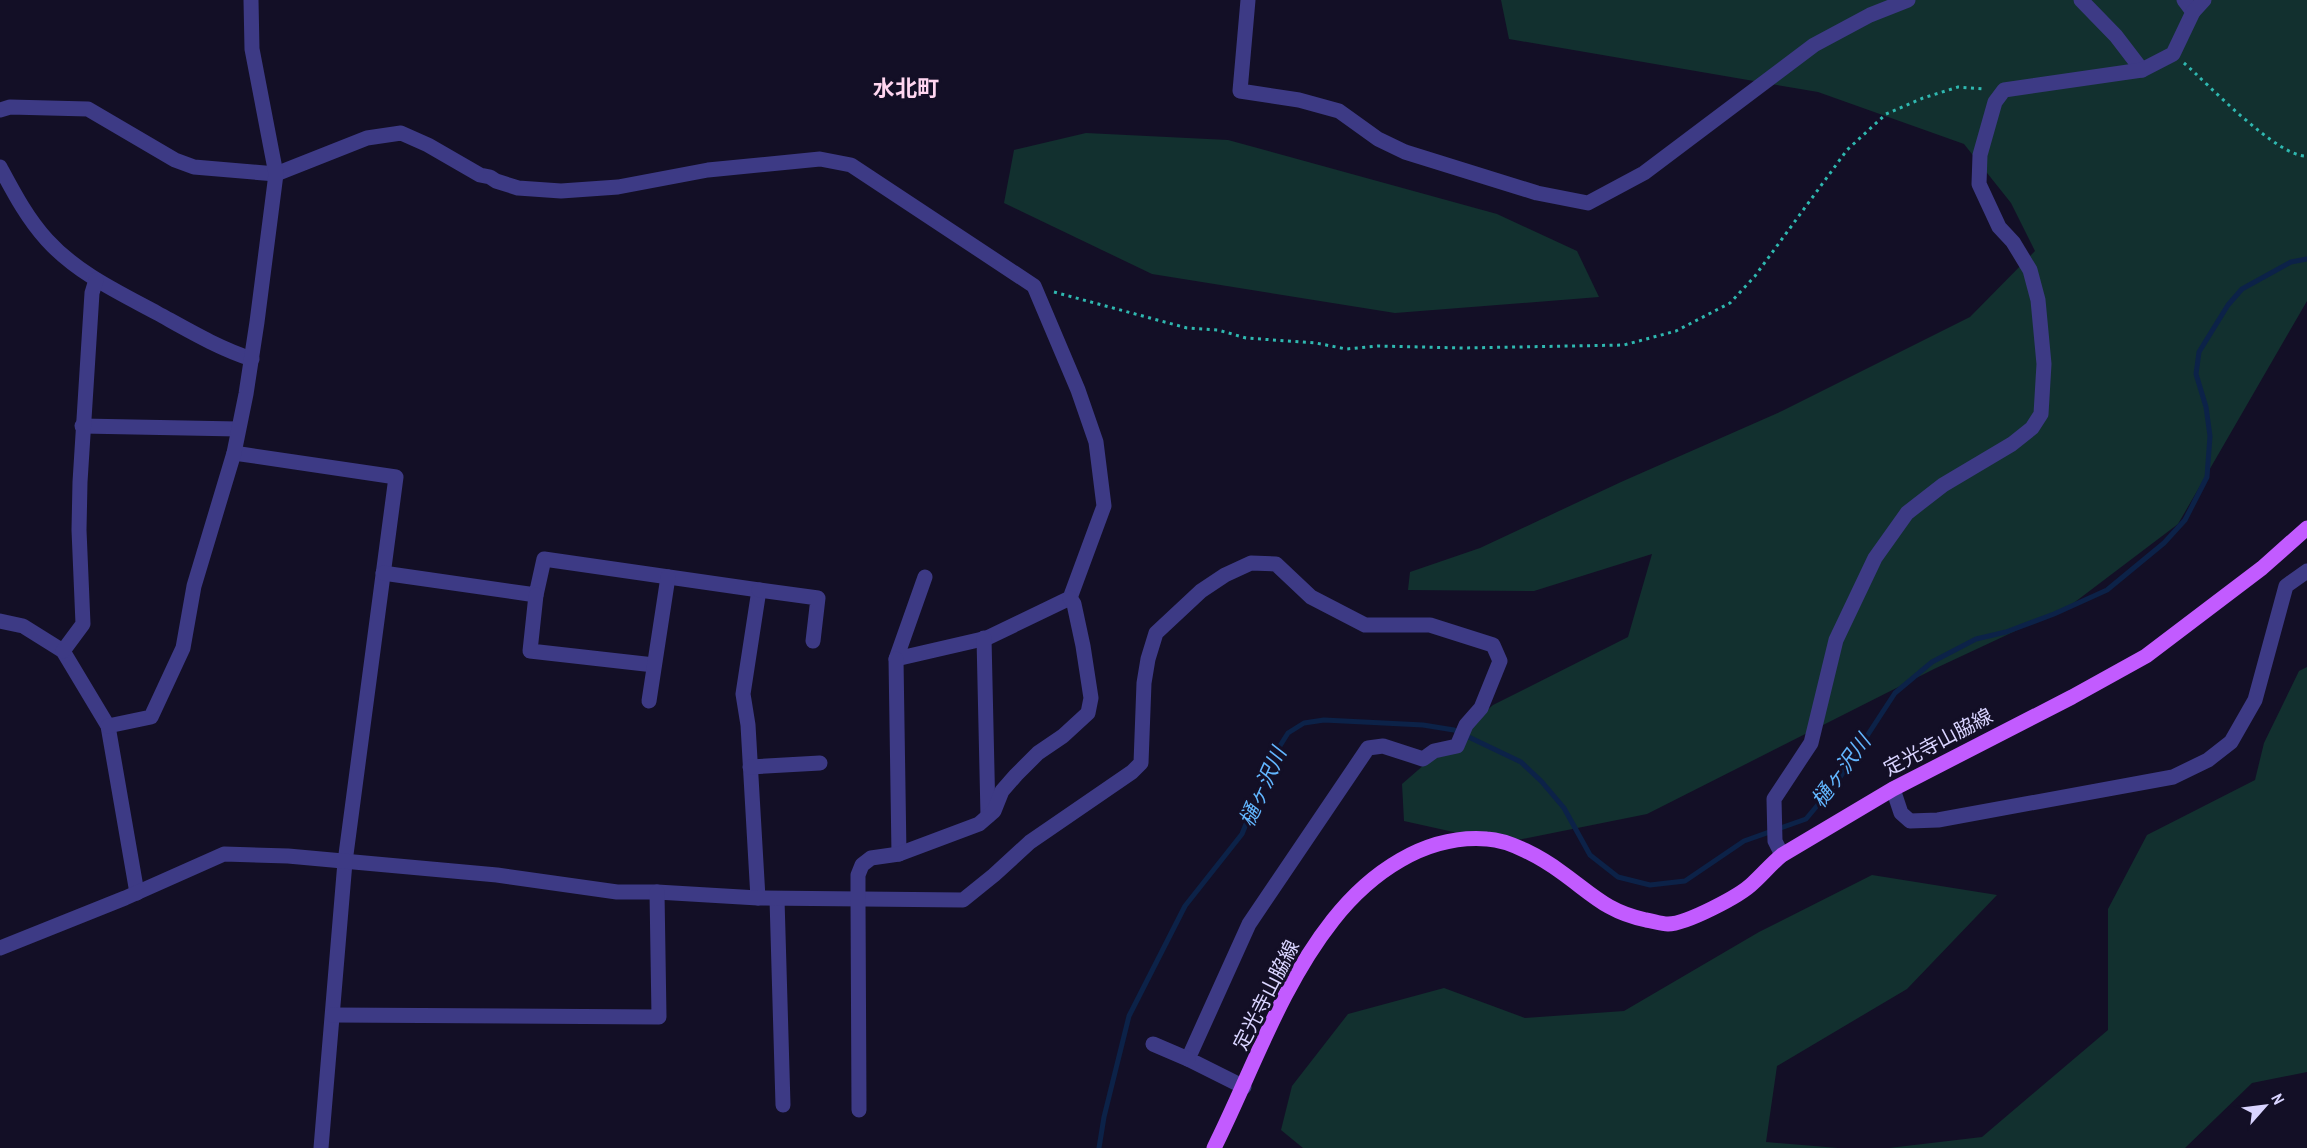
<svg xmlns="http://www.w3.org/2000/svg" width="2307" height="1148" font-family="'Archivo Narrow','Noto Sans JP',sans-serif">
<rect width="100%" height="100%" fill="#130f26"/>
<g fill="#12302f">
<path d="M1501 0H2307V301L2178 524 2071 605 1934 669 1647 814 1503 843 1404 821 1402 784 1493 705 1628 637 1652 554 1534 591 1408 590 1410 572 1480 548 1621 482 1782 411 1970 317 2035 251 2011 203 1964 144 1818 92 1509 39Z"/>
<path d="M1086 133 1228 140 1497 214 1577 251 1599 297 1395 313 1152 274 1004 203 1014 150Z"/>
<path d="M2307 667V1072L2252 1083 2185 1148H1889L1982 1137 2108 1030V909L2147 835 2255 780 2264 743 2299 671Z"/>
<path d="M1872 875 1997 895 1907 989 1777 1066 1766 1142 1838 1148H1303L1281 1130 1292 1086 1348 1014 1444 988 1525 1018 1624 1011 1759 932Z"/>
</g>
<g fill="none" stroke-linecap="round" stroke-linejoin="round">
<path stroke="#0c2248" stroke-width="5" d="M1099 1148 1104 1117 1129 1016 1185 906 1242 834 1273 757 1288 733 1304 723 1324 720 1423 725 1454 730 1521 762 1542 782 1564 808 1590 855 1618 877 1650 885 1685 881 1744 841 1806 819 1837 782 1895 693 1932 662 1976 639 2006 632 2054 614 2107 590 2164 543 2185 520 2207 477 2210 436 2206 407 2196 374 2199 352 2228 305 2242 289 2291 262 2307 259"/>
<g stroke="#2fb8b0" stroke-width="3" stroke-dasharray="3 4.5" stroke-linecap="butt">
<path d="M2184 63C2208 84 2278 158 2307 156"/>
<path d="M1054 292 1187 328 1218 330 1246 338 1316 343 1346 349 1378 346 1463 348 1624 345 1676 331 1730 303 1755 276 1847 150 1886 114 1923 98 1958 87 1984 89"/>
</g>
<g stroke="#3d3a85" stroke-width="15">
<path d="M1248 0 1240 91 1299 100 1339 111 1378 139 1405 152 1537 193 1588 203 1644 173 1814 45 1870 15 1908 0"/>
<path d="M2081 0 2116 36 2142 70"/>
<path d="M2184 0 2193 12"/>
<path d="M0 110 10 107 88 109 175 160 194 167 276 174 367 138 401 133 428 145 480 175 490 177 496 181 518 188 561 191 618 187 708 170 820 159 851 165 1034 286 1078 390 1096 442 1104 506 1070 598 987 638 896 659 925 577"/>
<path d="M0 167C14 193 27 218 47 240 77 273 118 292 157 313 188 330 218 348 252 359"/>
<path d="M82 426 238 429"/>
<path d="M234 453 396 477 345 862 321 1148"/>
<path d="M383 573 536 595 544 559 759 590 743 694 748 725 758 898"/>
<path d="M759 590 818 598 813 641"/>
<path d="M536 595 530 651 654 665"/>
<path d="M0 621 23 626 63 651 108 726 137 893"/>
<path d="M984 638 988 816"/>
<path d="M63 651 83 624 79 530 80 482 92 293 96 280"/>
<path d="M896 659 899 854"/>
<path d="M649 701 668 577"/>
<path d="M108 726 151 717 183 648 194 586 234 453 246 394 257 322 276 174 252 49 251 0"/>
<path d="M750 767 820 763"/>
<path d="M1893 789 1901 813 1910 821 1938 820 2173 777 2208 760 2231 742 2255 700 2286 586 2307 571"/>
<path d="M1782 855 1775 841 1774 799 1811 743 1836 640 1875 558 1907 513 1943 485 2012 444 2032 428 2041 414 2044 364 2038 300 2030 270 2013 242 1999 227 1979 184 1980 155 1995 102 2004 90 2142 70 2173 54 2193 12 2204 0"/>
<path d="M777 899 783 1105"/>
<path d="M0 948 125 898 224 854 288 856 497 875 617 892H657L758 898 963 900 994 875 1030 842 1132 772 1141 763 1144 683 1148 659 1156 633 1201 591 1225 575 1251 563 1276 564 1311 597 1365 625H1430L1493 645 1500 661 1481 708 1466 725 1457 746 1434 751 1423 759 1383 746 1368 748 1249 924 1188 1059 1244 1087"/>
<path d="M333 1015 659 1017 657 892"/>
<path d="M1153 1044 1188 1059"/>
<path d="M859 1110 858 899V875L862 865 871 858 899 854 979 824 994 811 1002 791 1016 775 1038 753 1063 736 1088 713 1091 698 1083 646 1074 604 1070 598"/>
</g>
<path stroke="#c25bff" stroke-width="15" d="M1214 1148C1252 1072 1280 987 1333 920 1370 873 1425 834 1487 839 1510 840 1542 858 1561 872 1592 894 1607 912 1646 920 1653 921 1661 924 1668 924 1686 924 1740 896 1753 883 1763 874 1771 864 1782 855L1893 789 2072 697 2146 656 2262 568 2307 528"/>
</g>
<g text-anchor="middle" stroke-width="6" stroke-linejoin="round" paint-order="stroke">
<g font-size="20" fill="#d9d4ff" stroke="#130f26">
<text transform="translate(1938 742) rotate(-28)" y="7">定光寺山脇線</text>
<text transform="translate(1266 995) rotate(-63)" y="7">定光寺山脇線</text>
</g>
<g font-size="21" font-style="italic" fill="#62b6ff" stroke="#130f26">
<text transform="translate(1841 771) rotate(-54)" y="7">樋ヶ沢川</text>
<text transform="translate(1263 787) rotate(-66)" y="7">樋ヶ沢川</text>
</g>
<g font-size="22" font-weight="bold" fill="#ffd6f0" stroke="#130f26">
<text x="906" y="96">水北町</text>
</g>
</g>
<g transform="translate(2265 1106) rotate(62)" stroke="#130f26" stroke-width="4.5" paint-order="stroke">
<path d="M0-4.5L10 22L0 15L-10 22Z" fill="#d9d4ff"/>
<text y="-9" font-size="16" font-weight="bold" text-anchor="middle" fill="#d9d4ff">N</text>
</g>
</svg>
